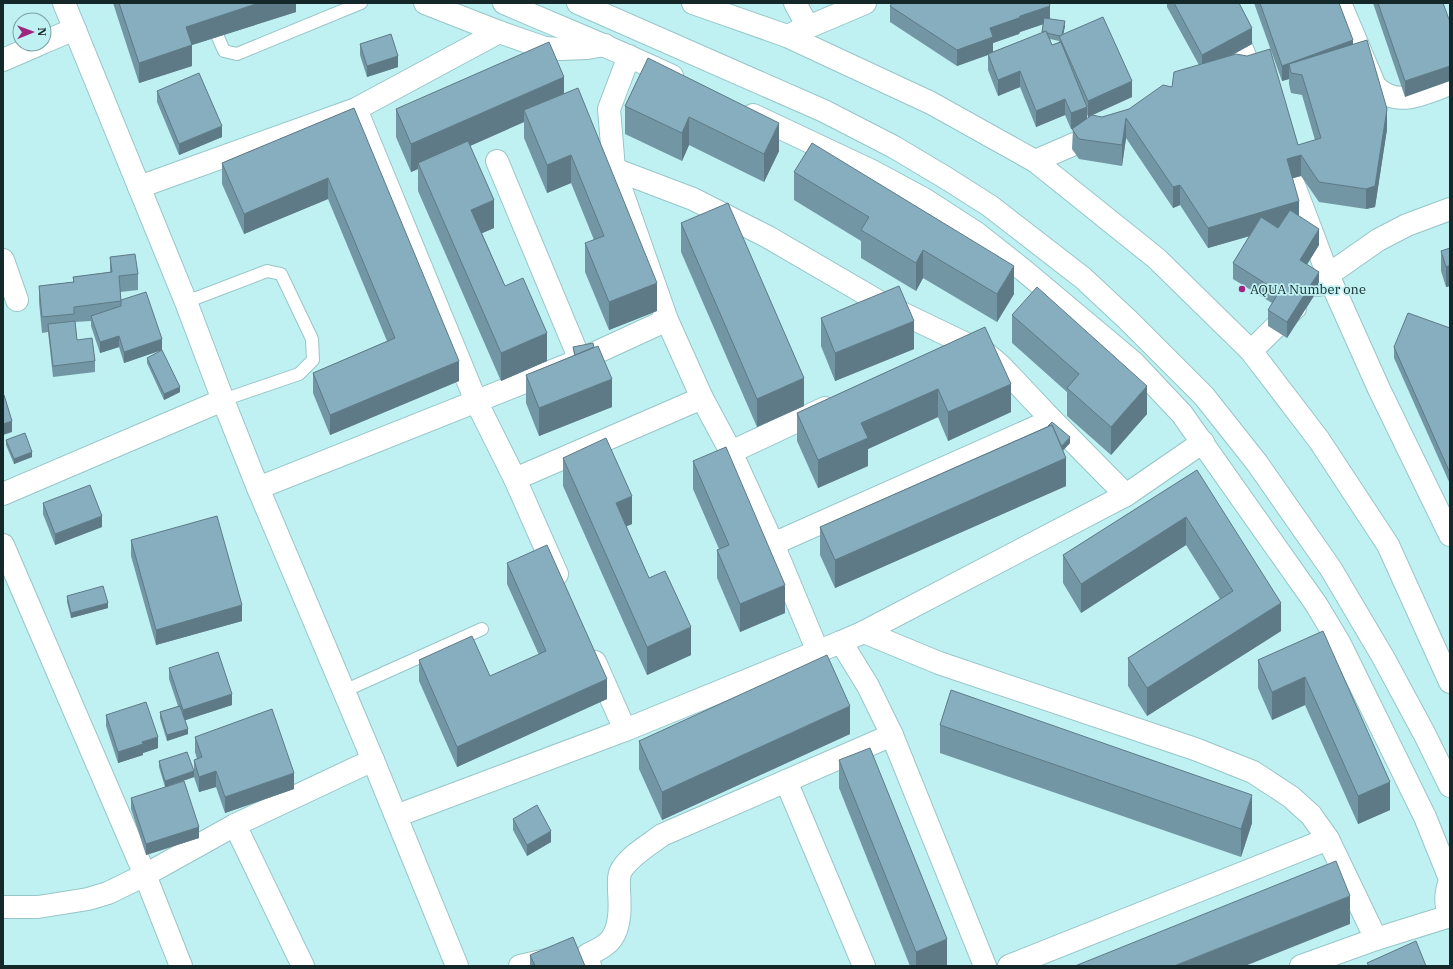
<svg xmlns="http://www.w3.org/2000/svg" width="1453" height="969" font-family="'IBM Plex Serif',serif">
<rect width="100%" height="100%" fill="#bff0f2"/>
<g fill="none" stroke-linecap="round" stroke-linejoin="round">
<g stroke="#97c6c8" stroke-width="14">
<g id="service">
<path d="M218 37 224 51 237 54 361 3"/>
<path d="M186 302 267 271 281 274 312 339 313 360 299 374 223 400"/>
<path d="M344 691 482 629"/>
</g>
</g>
<g stroke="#97c6c8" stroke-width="24">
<g id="minor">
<path d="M693 3 787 36 931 103 1035 161 1156 258 1251 351 1319 440 1388 545 1450 682"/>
<path d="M795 3 808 27"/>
<path d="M1225 3 1255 83"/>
<path d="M1340 3 1375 86C1397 109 1425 93 1450 84"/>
<path d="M787 36 865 3"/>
<path d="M44 42 75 29"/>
<path d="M629 56 609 109 614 169 667 320 702 398 731 452 773 544 818 652"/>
<path d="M3 60 40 44"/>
<path d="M356 109 476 401 515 479 557 574"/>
<path d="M497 161 580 360"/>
<path d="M1035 161 1100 133"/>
<path d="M1286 164 1328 275 1318 285"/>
<path d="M614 169 693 199 768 237 883 304 987 354 1001 366 1052 420 1126 495 1203 442"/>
<path d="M139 187 356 109 499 32"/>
<path d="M1450 209 1407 225 1378 240 1328 275 1379 389 1450 535"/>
<path d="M3 260 17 300"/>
<path d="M1251 351 1295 308"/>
<path d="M731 452 825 408"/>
<path d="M515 479 702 398"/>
<path d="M258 488 580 360 667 320"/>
<path d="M773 544 1052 420"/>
<path d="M3 545 145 875 181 966"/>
<path d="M864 632 939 663 1195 749 1253 772 1291 797 1311 815 1328 839"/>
<path d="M841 642 868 686 892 735 985 966"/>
<path d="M595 662 625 730"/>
<path d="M786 781 864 966"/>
<path d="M396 816 625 730 841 642 864 632 1126 495"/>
<path d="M235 825 303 966"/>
<path d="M3 907H38L88 899 108 893 145 875 235 825 373 760"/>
<path d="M520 966 560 957"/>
<path d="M590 966 587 955C595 951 607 946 612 938 621 925 620 905 619 890 619 883 618 875 622 869 631 855 649 845 662 835L892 735"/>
<path d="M1009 966 1328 839 1376 939"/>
<path d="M1301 966 1376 939 1450 916"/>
</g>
</g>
<g stroke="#97c6c8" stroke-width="24">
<path id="tertiary" d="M3 494 223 400"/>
</g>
<g stroke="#97c6c8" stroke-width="24">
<g id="secondary">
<path d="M64 3 186 302 223 400 258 488 373 760 457 966"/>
<path d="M425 3 499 32 545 48 561 49 587 48 605 45"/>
</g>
</g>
<g stroke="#97c6c8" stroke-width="24">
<g id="trunk">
<path d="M504 3C560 27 617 50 672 76"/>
<path d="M578 3 824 111 894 147 946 178 990 206 1083 278 1128 320 1204 396 1257 463 1331 569 1383 657 1425 735 1450 786"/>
<path d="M753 115 872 171 924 199 975 232 1022 269 1134 363 1182 414 1316 604 1340 644 1425 817 1450 879"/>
<path d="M1450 881C1445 894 1445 904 1450 917"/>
</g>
</g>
<use href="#service" stroke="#fff" stroke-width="12"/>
<use href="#minor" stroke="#fff" stroke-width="22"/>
<use href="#tertiary" stroke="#fff" stroke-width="22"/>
<use href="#secondary" stroke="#fff" stroke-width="22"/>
<use href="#trunk" stroke="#fff" stroke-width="22"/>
</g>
<g fill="#7396a4" fill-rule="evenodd">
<path d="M113 3H296V12L192 45V66L139 83Z"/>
<path d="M1167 3H1239L1252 44 1231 56 1298 145 1315 140 1302 95 1291 93 1289 84V79L1282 81 1254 3H1339L1353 44 1387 129 1375 207 1366 209 1319 202 1301 176 1292 178 1299 216 1319 245 1307 264 1319 288 1287 338 1268 326V310L1272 303 1233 279V263L1249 236 1208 248 1180 205 1173 208 1126 138 1122 166 1079 159 1072 149 1073 129H1071L1065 115 1036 127 1020 87 998 96 988 70V55L957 66 890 22V6L1050 19 1065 26 1063 34 1132 97 1088 117 1087 114V119L1102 117 1129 109 1172 87 1199 65 1167 7ZM1043 24 1042 33 993 52V43L1019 34 1020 32ZM1050 39 1059 41V42L1052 45Z"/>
<path d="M1373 3H1443L1405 97Z"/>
<path d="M360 44 398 67 367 77 360 55Z"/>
<path d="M648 58 779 151 764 182 689 145 682 161 625 134V106Z"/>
<path d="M157 91 222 137 179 155 157 102Z"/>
<path d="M564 93 657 311 609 330 585 272V243L594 240 571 183 547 193 524 138V122L470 146 494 228 482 233 505 286 547 361 501 381 418 191V169L411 172 396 137V109Z"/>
<path d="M354 108 459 381 330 435 313 393V373L387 341 328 199 244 234 222 184V163Z"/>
<path d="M794 172 1014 294 997 322 923 278 916 291 861 258V241L794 200Z"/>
<path d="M681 223 804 406 757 427 681 252Z"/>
<path d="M1450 248V286L1446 287 1441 271V251Z"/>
<path d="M110 257 138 274V290L120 292 121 300 162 350 124 363 119 347 100 353 91 326V321L75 322 77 340 95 361V372L53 377 48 332 42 333 39 302V286L73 282V277L110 272Z"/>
<path d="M1012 315 1147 414 1111 455 1067 416V392L1012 343Z"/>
<path d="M821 318 914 349 835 381 821 346Z"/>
<path d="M985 327 1011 412 948 441 938 417 868 449V466L818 488 797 441V413Z"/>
<path d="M1450 328V484L1394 358V347Z"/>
<path d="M573 347H594L612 407 539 436 526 403V375L574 355Z"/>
<path d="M147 358 180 392 164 400 147 363Z"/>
<path d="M1048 426 1070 443 1063 451 1066 486 835 588 820 555V527Z"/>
<path d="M6 440 32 457 14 464 6 445Z"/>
<path d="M563 458 632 524 626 526 649 578 691 655 647 675 563 486Z"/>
<path d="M693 461 785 613 740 632 717 578V550L719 549 693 489Z"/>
<path d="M1197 470 1281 631 1147 716 1128 686V658L1220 599 1186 545 1081 613 1063 583V555Z"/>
<path d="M43 503 102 527 55 545 43 514Z"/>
<path d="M131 540 242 621 156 645 131 556Z"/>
<path d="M507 563 607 699 457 767 419 681V660L490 676 539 655 507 584Z"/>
<path d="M67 596 108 608 71 618 67 602Z"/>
<path d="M1323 631 1390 810 1358 824 1305 705 1272 720 1258 688V660Z"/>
<path d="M169 668 232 705 185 720 188 734 167 741 160 718V712L178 706 169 679Z"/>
<path d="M106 715 158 748 143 753V755L118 763 106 726Z"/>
<path d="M940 725 1252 823 1241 857 940 753Z"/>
<path d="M850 734 662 820 639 769V741Z"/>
<path d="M195 737 294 789 225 813 216 787 199 792 194 777 165 787 159 767V761L194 770V760L197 759 195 752Z"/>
<path d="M839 760 947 966H910L839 788Z"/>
<path d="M131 798 199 838 146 855 131 809Z"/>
<path d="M513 819 551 842 527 856 513 830Z"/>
<path d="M530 955 585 966H530Z"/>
</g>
<g fill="#5e7a86">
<path d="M259 3H296V12L192 45V66L139 83V63L186 27Z"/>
<path d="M1050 6V22L1020 32 1019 34 993 43V53L957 66V50L990 28 1020 16Z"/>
<path d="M1065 21V26L1062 41V36Z"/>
<path d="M1252 28V44L1202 71V55Z"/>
<path d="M1353 40V56L1289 64V79L1282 81V66Z"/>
<path d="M398 56V67L367 77V66Z"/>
<path d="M1450 66V81L1405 97V81Z"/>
<path d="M1020 71V87L998 96V80Z"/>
<path d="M564 77V105L524 110V122L420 168 418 163V169L411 172V144Z"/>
<path d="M1132 81V97L1088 117V101Z"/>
<path d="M1065 99V115L1036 127V111Z"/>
<path d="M1087 107V123L1071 129V113Z"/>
<path d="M1387 109V129L1375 207 1366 209V189Z"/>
<path d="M689 117V145L682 161V133Z"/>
<path d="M1126 118V138L1122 166V145Z"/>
<path d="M779 123V151L764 182V154Z"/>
<path d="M222 126V137L179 155V144Z"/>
<path d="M571 155V183L547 193V165Z"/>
<path d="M1301 155V176L1287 180V159Z"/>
<path d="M328 178V199L244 234V214Z"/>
<path d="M1180 185V205L1173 208V187Z"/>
<path d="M494 200V228L471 238V210Z"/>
<path d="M1299 201V222L1208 248V228Z"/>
<path d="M1319 229V245L1300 276V260Z"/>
<path d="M923 250V278L916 291V263Z"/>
<path d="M1450 265V286L1446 287V267Z"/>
<path d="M1014 266V294L997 322V294Z"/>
<path d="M1319 272V288L1287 338V322Z"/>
<path d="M657 283V311L609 330V302Z"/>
<path d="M914 321V349L835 381V353Z"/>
<path d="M547 333V361L501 381V353Z"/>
<path d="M119 336V347L100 353V342Z"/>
<path d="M162 339V350L124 363V352Z"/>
<path d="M459 361V381L330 435V415Z"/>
<path d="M804 378V406L757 427V399Z"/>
<path d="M612 379V407L539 436V408Z"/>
<path d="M1011 384V412L948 441V412Z"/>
<path d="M1147 386V414L1111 455V427Z"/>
<path d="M180 387V392L164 400V394Z"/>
<path d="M938 389V417L868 449V466L818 488V460L861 423Z"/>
<path d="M12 421V432L3 435V424Z"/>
<path d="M1070 437V443L1062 451V446Z"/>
<path d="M32 452V457L14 464V459Z"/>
<path d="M1066 458V486L835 588V560Z"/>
<path d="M632 496V524L616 531V503Z"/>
<path d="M102 516V527L55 545V534Z"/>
<path d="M1186 517V545L1081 613V584Z"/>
<path d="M785 585V613L740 632V604Z"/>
<path d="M108 603V608L71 618V613Z"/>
<path d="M1281 603V631L1147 716V688Z"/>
<path d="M242 605V621L156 645V630Z"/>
<path d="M691 627V655L647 675V647Z"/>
<path d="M1305 677V705L1272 720V692Z"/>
<path d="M607 679V699L457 767V747Z"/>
<path d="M232 694V705L183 721V710Z"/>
<path d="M850 706V734L662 820V792Z"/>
<path d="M188 729V734L167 741V735Z"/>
<path d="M158 737V748L143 753V755L118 763V752L142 742Z"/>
<path d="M194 771V777L165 787V781Z"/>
<path d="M216 771V787L199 792V777Z"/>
<path d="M294 773V789L225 813V797Z"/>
<path d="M1390 782V810L1358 824V796Z"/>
<path d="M1252 795V823L1241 857V829Z"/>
<path d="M199 827V838L146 855V844Z"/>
<path d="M551 831V842L527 856V845Z"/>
<path d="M1350 896V924L1245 966H1174Z"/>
<path d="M947 939V966H916V952Z"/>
</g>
<g fill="#86aebf" stroke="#5e7a86">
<path d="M119 3H259L186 27 192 45 139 63Z"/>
<path d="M892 3H1049L1050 6 1020 16 1019 18 990 28 993 37 957 50 890 6Z"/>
<path d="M1174 3H1239L1252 28 1202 55Z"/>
<path d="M1260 3H1339L1353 40 1282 66Z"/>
<path d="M1378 3H1443L1450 22V66L1405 81Z"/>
<path d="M1103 17 1132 81 1088 101 1059 36Z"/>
<path d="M1044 18 1065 21 1062 35 1060 36 1047 33 1046 31 1042 32Z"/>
<path d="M1046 31 1052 45 1061 42 1087 107 1071 113 1065 99 1036 111 1020 71 998 80 988 54Z"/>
<path d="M391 34 398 56 367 66 360 44Z"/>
<path d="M1367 40 1387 109 1375 186 1366 189 1319 182 1301 155 1287 159 1299 201 1208 228 1180 185 1173 187 1126 118 1122 145 1079 139 1072 129 1092 115 1102 117 1129 109 1163 85 1172 87 1174 72 1236 54 1247 56 1270 49 1298 145 1321 138 1302 75 1291 73 1289 64Z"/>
<path d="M549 42 564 77 411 144 396 109Z"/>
<path d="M648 58 779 123 764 154 689 117 682 133 625 106Z"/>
<path d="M199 73 222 126 179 144 157 91Z"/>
<path d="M578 88 657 283 609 302 585 243 604 236 571 155 547 165 524 110Z"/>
<path d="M354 108 459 361 330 415 313 373 395 338 328 178 244 214 222 163Z"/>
<path d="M468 141 494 200 471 210 505 286 523 278 547 333 501 353 418 163Z"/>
<path d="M812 143 1014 266 997 294 923 250 916 263 861 230 869 217 794 172Z"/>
<path d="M728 203 804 378 757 399 681 223Z"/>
<path d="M1290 210 1319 229 1300 260 1319 272 1287 322 1268 310 1279 292 1233 263 1261 217 1278 228Z"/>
<path d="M1450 248V265L1446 267 1441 251Z"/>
<path d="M135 254 138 274 119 276 121 301 74 307V314L42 317 39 286 74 282 73 277 112 272 110 257Z"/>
<path d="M899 286 914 321 835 353 821 318Z"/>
<path d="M1037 287 1147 386 1111 427 1067 388 1079 374 1012 315Z"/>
<path d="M146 292 162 339 124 352 119 336 100 342 91 316 121 306V300Z"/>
<path d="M1408 313 1450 328V473L1394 347Z"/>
<path d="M75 321 77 340 92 338 95 361 53 366 48 324Z"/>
<path d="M985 327 1011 384 948 412 938 389 861 423 868 438 818 460 797 413Z"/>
<path d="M593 343 594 347 575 355 573 347Z"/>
<path d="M598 346 612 379 539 408 526 375Z"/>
<path d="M162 350 180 387 164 394 147 358Z"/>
<path d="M4 395 12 421 3 424V396Z"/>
<path d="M1052 422 1070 437 1062 446 1060 443 1052 425 1048 426Z"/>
<path d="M1052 425 1066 458 835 560 820 527Z"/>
<path d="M25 433 32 452 14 459 6 440Z"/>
<path d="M606 438 632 496 616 503 649 578 665 571 691 627 647 647 563 458Z"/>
<path d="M726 447 785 585 740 604 717 550 729 545 693 461Z"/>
<path d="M1197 470 1281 603 1147 688 1128 658 1233 591 1186 517 1081 584 1063 555Z"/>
<path d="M90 485 102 516 55 534 43 503Z"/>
<path d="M217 516 242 605 156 630 131 540Z"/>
<path d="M547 545 607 679 457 747 419 660 472 636 490 676 546 651 507 563Z"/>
<path d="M103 586 108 603 71 613 67 596Z"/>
<path d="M1323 631 1390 782 1358 796 1305 677 1272 692 1258 660Z"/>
<path d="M218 652 232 694 183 710 169 668Z"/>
<path d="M827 655 850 706 662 792 639 741Z"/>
<path d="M951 690 1252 795 1241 829 940 725Z"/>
<path d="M146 702 158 737 142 742 143 744 118 752 106 715Z"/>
<path d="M180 706 188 729 167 735 160 712Z"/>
<path d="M272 709 294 773 225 797 216 771 199 777 194 760 202 757 195 737Z"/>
<path d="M870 748 947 939 916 952 839 760Z"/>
<path d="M187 752 194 771 165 781 159 761Z"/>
<path d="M184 781 199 827 146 844 131 798Z"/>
<path d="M537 805 551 831 527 845 513 819Z"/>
<path d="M1336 861 1350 896 1174 966H1075Z"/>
<path d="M573 937 585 966H535L530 955Z"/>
<path d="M1416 941 1426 966H1369L1367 963Z"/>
</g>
<circle fill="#9e267e" stroke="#bff0f2" stroke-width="1.5" cx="1242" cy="289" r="4"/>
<g text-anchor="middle" stroke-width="3.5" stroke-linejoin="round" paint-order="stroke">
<g font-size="13" fill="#152829" stroke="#bff0f2" text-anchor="start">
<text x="1250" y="294">AQUA Number one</text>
</g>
</g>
<rect width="1453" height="969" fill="none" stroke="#152829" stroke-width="8"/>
<g transform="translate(32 32) rotate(89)"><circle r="19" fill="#bff0f2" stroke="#7ba0a2"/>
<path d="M0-3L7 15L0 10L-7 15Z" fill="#9e267e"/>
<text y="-6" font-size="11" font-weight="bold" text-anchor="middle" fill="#152829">N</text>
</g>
</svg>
